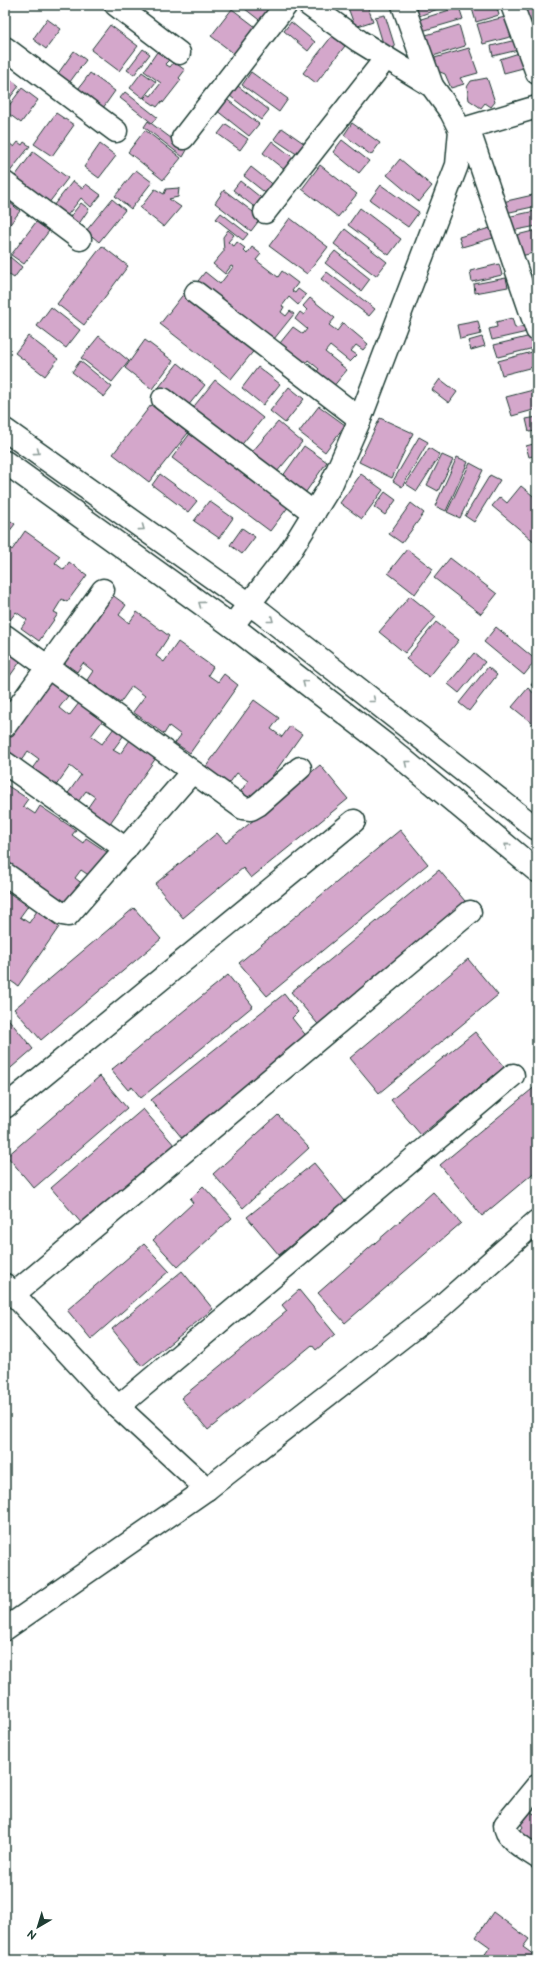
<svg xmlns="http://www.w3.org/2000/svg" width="542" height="1965" font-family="'Balsamiq Sans',sans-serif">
<rect width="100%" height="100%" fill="#fff"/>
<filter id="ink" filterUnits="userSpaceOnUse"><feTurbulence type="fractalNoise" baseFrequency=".025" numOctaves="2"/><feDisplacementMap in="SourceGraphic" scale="8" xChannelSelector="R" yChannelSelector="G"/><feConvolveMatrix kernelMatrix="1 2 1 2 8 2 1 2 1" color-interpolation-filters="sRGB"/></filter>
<g filter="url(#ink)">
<g fill="#d4a7cb" stroke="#1f3d34">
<path d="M240 5H274L263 23Z"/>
<path d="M347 5H367L373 21 355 27Z"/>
<path d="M415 5H449L419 16Z"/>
<path d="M471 5H496L499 15 476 22Z"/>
<path d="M533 5H537V19L528 22 523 8Z"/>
<path d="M459 7 463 19 422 31 418 20Z"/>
<path d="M232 9 261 31 241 59 211 36Z"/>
<path d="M385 15 395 47 385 50 375 17Z"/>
<path d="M509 16 514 36 483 44 477 24Z"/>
<path d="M47 19 61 29 46 49 33 39Z"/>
<path d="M291 22 315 42 308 51 284 31Z"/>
<path d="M110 25 138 46 119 71 91 50Z"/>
<path d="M459 25 465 46 430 57 423 36Z"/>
<path d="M537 25V46L531 26Z"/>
<path d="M332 36 345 46 316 83 303 73Z"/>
<path d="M516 40 518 50 493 56 491 46Z"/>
<path d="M469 48 478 73 460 78 464 84 451 88 445 74 435 70 431 59Z"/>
<path d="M143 49 150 54 134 75 127 70Z"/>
<path d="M74 51 86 60 64 90 52 82Z"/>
<path d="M157 52 169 60 165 64 170 67 174 62 185 70 179 78 181 80 163 103 162 101 157 107 144 98 148 94 151 96 161 83 144 71Z"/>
<path d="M519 53 523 68 504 73 500 59Z"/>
<path d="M142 72 156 82 143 98 130 88Z"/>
<path d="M251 72 288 99 279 112 242 85Z"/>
<path d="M90 73 115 91 98 115 73 96Z"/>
<path d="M8 77 19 86 5 104V81Z"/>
<path d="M487 78 495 102 491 107 485 103 481 108 469 100 467 87 471 81Z"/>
<path d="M238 86 269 110 261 120 230 96Z"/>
<path d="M22 88 38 100 21 123 5 111Z"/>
<path d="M125 92 157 117 152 123 120 98Z"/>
<path d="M225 98 259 124 249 136 216 110Z"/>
<path d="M56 113 74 125 52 156 34 144Z"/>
<path d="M148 121 187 150 183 157 144 127Z"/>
<path d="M352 123 380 143 371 155 344 135Z"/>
<path d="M226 124 248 139 240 150 218 134Z"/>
<path d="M282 128 305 144 298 155 274 139Z"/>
<path d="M145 130 181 158 163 180 128 152Z"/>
<path d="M342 140 369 161 359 173 333 152Z"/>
<path d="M272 141 295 159 286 171 263 153Z"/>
<path d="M18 142 22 145 24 142 30 146 5 178V148L9 143 14 147Z"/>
<path d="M100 144 116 156 99 178 84 167Z"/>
<path d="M33 152 68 178 48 204 13 179Z"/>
<path d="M400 159 432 186 419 202 387 175Z"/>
<path d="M320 165 357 194 338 217 302 189Z"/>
<path d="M251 167 275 186 268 195 244 176Z"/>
<path d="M136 170 152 182 131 209 115 196Z"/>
<path d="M73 181 83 189 86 184 101 195 91 207 81 198 66 217 53 206Z"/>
<path d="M240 181 264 200 257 209 233 190Z"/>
<path d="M381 185 419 212 408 227 370 200Z"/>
<path d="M179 188 178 197 169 199 181 207 164 227 140 208 155 189 164 194 166 189Z"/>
<path d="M224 190 261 218 251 231 215 203Z"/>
<path d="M537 194V206L501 214 498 203Z"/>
<path d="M112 199 125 210 99 242 86 231Z"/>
<path d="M9 202 20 211 5 231V208Z"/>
<path d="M81 203 89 209 78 225 69 218Z"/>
<path d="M360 208 401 239 389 255 348 225Z"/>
<path d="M535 211 537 226 511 231 507 217Z"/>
<path d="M221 213 248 234 243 240 216 219Z"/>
<path d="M290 218 328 247 307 274 269 246Z"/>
<path d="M36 222 49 231 24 264 11 255Z"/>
<path d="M490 228 493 238 462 247 459 237Z"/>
<path d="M345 229 387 262 376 276 334 244Z"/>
<path d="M228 230 234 235 228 242 234 246 237 242 245 248 243 250 247 254 252 247 261 254 256 260 278 277 282 271 298 283 292 291 295 293 298 289 306 295 298 305 289 297 282 306 284 307 281 312 286 316 290 311 294 314 274 339 263 330 258 337 245 317 238 311 233 318 229 312 233 307 225 301 220 309 209 289 198 281 205 272 220 284 233 267 231 266 225 274 213 264 224 251 223 237Z"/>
<path d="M537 230V252L521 256 517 235Z"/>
<path d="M102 246 128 266 84 325 57 304Z"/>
<path d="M335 251 370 279 361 291 325 263Z"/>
<path d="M10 257 22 267 14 278 5 272V264Z"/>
<path d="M499 264 502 275 472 282 470 271Z"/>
<path d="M327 272 375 309 369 316 321 279Z"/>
<path d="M506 278 508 287 475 293 474 284Z"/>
<path d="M185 292 256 348 231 379 160 324Z"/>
<path d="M310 298 335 318 329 325 337 331 343 323 368 344 363 350 356 345 351 351 357 355 350 362 330 346 325 352 347 370 332 388 315 374 319 369 308 360 305 364 276 348 293 327 303 334 307 329 295 319 300 312 304 315 307 310 303 306Z"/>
<path d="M51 307 80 330 66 348 37 326Z"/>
<path d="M512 318 515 328 526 326 527 332 492 340 489 329 497 327 496 322Z"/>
<path d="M478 321 481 334 460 339 457 325Z"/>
<path d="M28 336 58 359 45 376 15 353Z"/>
<path d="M99 336 129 361 112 382 81 358Z"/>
<path d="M531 336 534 348 498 357 494 345Z"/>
<path d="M482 337 485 346 471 350 468 341Z"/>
<path d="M145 340 173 361 152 389 125 368Z"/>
<path d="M536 351 537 366 502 375 498 361Z"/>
<path d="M80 361 112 387 104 397 72 372Z"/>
<path d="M178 363 205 385 183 412 156 391Z"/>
<path d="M258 367 280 384 263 405 242 388Z"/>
<path d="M440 379 457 392 449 403 432 390Z"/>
<path d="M215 380 263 418 239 448 191 410Z"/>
<path d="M289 387 304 399 285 423 270 411Z"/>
<path d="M537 389V409L512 416 506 397Z"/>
<path d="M151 405 188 433 149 482 113 454Z"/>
<path d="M319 406 345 425 325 452 299 432Z"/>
<path d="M537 417V431L529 432 526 419Z"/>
<path d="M380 418 413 433 392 478 359 462Z"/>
<path d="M278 422 302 442 276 473 251 453Z"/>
<path d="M191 432 289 506 270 531 172 458Z"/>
<path d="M419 437 428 442 402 487 393 481Z"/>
<path d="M537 443V455L529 457 526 446Z"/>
<path d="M304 446 327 462 303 496 280 480Z"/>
<path d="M429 448 440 455 417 491 406 484Z"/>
<path d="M442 455 453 460 438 491 427 485Z"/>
<path d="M457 457 468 462 446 511 435 506Z"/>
<path d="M470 463 483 470 460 518 447 512Z"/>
<path d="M160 474 197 501 188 512 152 485Z"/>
<path d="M361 474 383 490 362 519 340 503Z"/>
<path d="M490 475 500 480 474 522 465 516Z"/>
<path d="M521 486 537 499V544L492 506 500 497 507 503Z"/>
<path d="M385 492 396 500 385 515 374 507Z"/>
<path d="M209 501 233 518 219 538 194 521Z"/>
<path d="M411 503 424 513 402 543 389 534Z"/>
<path d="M5 517 15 524 5 537Z"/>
<path d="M242 528 255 537 242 554 230 545Z"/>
<path d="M25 531 60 556 55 563 64 570 69 562 87 575 67 602 62 599 54 612 58 614 39 641 21 628 27 620 16 612 10 620 5 617V544L12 550Z"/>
<path d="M407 549 433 569 415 594 388 573Z"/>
<path d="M450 558 497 594 481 614 434 578Z"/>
<path d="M111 594 126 605 119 615 129 623 137 612 169 636 156 656 164 662 178 642 213 667 208 675 218 682 224 674 238 685 190 753 175 743 181 735 169 726 164 734 133 712 145 696 132 686 120 703 87 680 93 671 83 663 77 672 63 662Z"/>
<path d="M410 596 436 617 405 653 379 632Z"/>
<path d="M436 622 459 640 429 677 406 659Z"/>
<path d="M496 627 536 660 524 675 484 642Z"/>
<path d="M5 647 22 659 5 683Z"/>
<path d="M474 653 485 662 459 693 448 684Z"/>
<path d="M488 667 497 675 469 711 459 703Z"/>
<path d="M537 677V690L531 685Z"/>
<path d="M46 679 68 696 59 708 69 716 79 703 103 720 91 736 102 744 114 728 124 735 113 750 120 754 130 740 156 758 108 826 86 810 95 797 86 791 77 803 66 796 81 775 70 766 55 787 31 770 39 759 28 751 20 762 5 752V735Z"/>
<path d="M528 688 537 696V727L512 707Z"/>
<path d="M254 700 279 718 271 729 282 737 290 726 302 734 253 803 239 794 248 781 237 773 228 785 205 768Z"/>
<path d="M320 765 348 799 251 878 243 868 183 918 155 884 217 833 226 843Z"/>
<path d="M5 784 28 799 23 806 35 814 40 806 76 830 72 835 83 843 86 838 107 852 90 876 81 870 75 878 84 885 67 909 46 894 48 890 37 882 34 887 5 866Z"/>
<path d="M400 830 428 864 267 996 239 963Z"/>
<path d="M439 870 470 907 322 1029 291 992Z"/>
<path d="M5 890 28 906 20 917 29 923 37 911 59 927 18 986 5 977Z"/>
<path d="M134 908 161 939 41 1040 14 1009Z"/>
<path d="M468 959 498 995 379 1093 350 1058Z"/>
<path d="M228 975 253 1006 141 1098 132 1087 128 1090 111 1070Z"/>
<path d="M284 994 298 1012 292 1018 308 1038 182 1138 151 1100Z"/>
<path d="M5 1015 33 1049 5 1073Z"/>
<path d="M475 1032 504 1067 421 1135 391 1100Z"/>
<path d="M100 1076 127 1108 34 1188 7 1156Z"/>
<path d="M537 1085V1170L482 1216 440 1165Z"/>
<path d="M143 1109 175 1146 83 1225 51 1188Z"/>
<path d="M278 1115 309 1148 243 1208 213 1174Z"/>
<path d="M314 1163 345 1201 279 1255 247 1217Z"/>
<path d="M203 1186 232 1218 178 1267 153 1240 193 1203 190 1199Z"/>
<path d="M433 1192 461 1223 345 1323 318 1293Z"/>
<path d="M144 1244 169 1271 91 1339 67 1310Z"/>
<path d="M182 1271 213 1309 142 1366 112 1329Z"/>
<path d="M299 1290 335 1334 316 1350 312 1345 208 1430 181 1398 287 1311 282 1305Z"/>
<path d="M537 1810V1853L513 1839 523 1827 521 1824 531 1812 534 1814Z"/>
<path d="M493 1912 529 1939 523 1947 534 1955 537 1950V1960H481L490 1947 476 1937Z"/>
</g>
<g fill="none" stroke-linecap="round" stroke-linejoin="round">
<g stroke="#1f3d34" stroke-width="25">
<g id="street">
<path d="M116 5 179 53"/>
<path d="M403 5 432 86"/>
<path d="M512 5 537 73"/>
<path d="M5 48 116 131"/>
<path d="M468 128 537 330"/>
<path d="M460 130 537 107"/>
<path d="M183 138 286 5"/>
<path d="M5 183 80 239"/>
<path d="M265 212 386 58"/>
<path d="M196 293 360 419"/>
<path d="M163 399 314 513"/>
<path d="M232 626 289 553 331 485 360 419 457 165 460 130 451 112 432 86 359 41 309 5"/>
<path d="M5 636 243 808 251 809 258 805 300 768"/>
<path d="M5 726 103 590"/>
<path d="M5 763 126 849"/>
<path d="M5 874 62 914 68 915 192 772"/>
<path d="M5 1107 354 821"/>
<path d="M5 1285 118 1407 207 1489"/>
<path d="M14 1294 470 912"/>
<path d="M118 1407 513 1075"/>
<path d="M537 1786 505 1825C505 1839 527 1850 537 1857"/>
</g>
</g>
<g stroke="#1f3d34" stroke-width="25">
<g id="secondary">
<path d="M5 430 262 613 537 829"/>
<path d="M5 462 232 626 386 745 537 871"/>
<path d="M5 1629 207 1489 437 1310 537 1221"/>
</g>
</g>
<use href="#street" stroke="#fff" stroke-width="22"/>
<use href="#secondary" stroke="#fff" stroke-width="22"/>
</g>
<defs><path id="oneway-chevron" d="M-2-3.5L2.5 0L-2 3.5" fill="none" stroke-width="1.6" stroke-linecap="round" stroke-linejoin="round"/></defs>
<g stroke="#8f9e9a">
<use href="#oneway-chevron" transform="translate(37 452) rotate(36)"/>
<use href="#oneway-chevron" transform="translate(142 528) rotate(36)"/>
<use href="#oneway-chevron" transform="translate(201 604) rotate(-144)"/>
<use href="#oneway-chevron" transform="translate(271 620) rotate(38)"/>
<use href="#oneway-chevron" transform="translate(305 683) rotate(-142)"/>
<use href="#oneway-chevron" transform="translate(373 700) rotate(38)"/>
<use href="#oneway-chevron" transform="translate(407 763) rotate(-141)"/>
<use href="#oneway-chevron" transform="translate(507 846) rotate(-140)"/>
</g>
</g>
<rect width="542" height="1965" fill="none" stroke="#fff" stroke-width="20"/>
<rect x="10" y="10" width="522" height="1945" fill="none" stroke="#1f3d34" stroke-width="1.5" filter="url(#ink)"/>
<g transform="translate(38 1927) rotate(218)" stroke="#ffffff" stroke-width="3" paint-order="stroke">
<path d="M0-3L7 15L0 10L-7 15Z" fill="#1f3d34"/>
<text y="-6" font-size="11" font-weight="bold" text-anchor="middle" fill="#1f3d34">N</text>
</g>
</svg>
